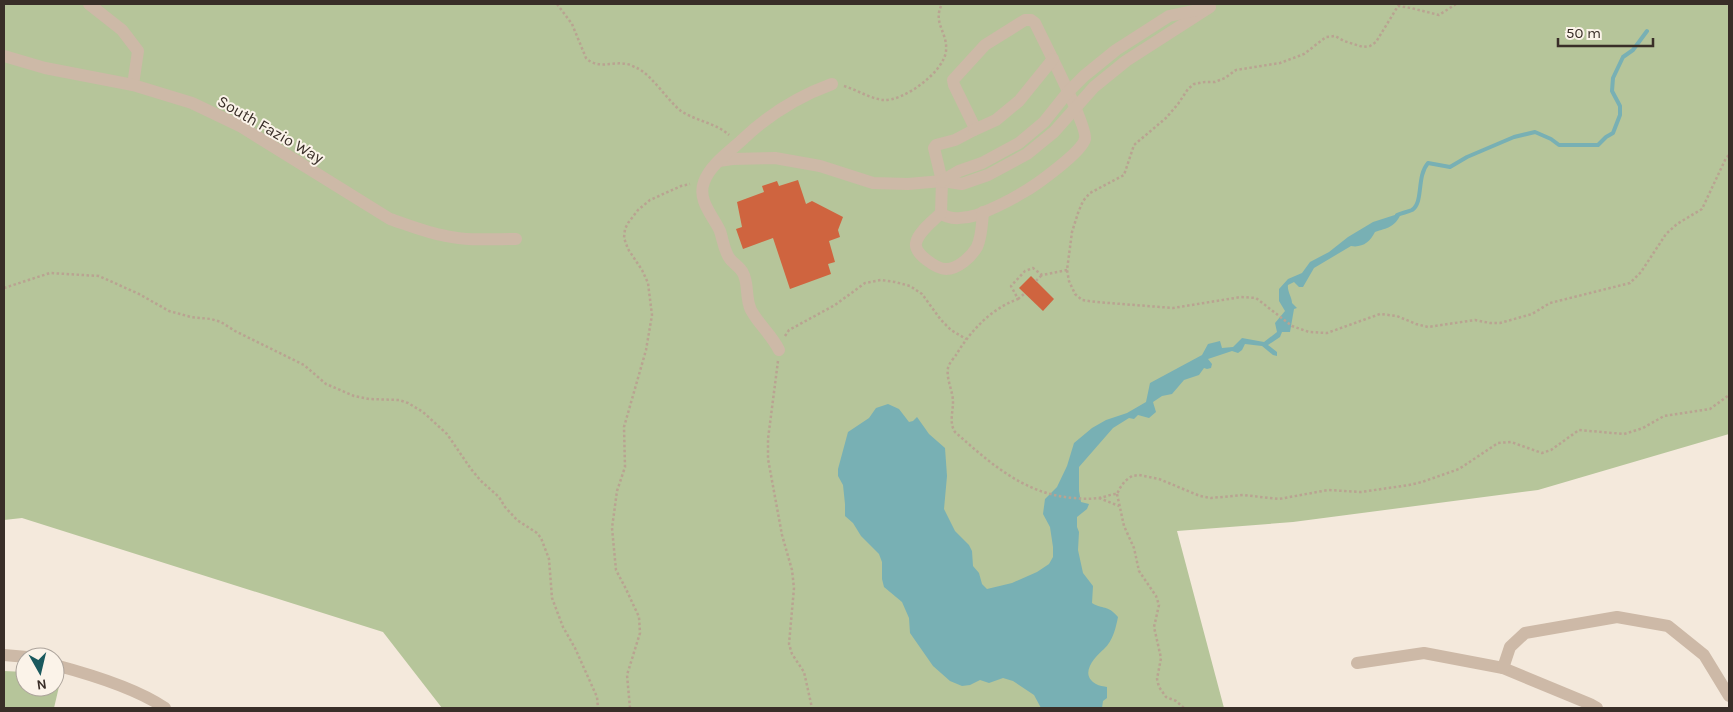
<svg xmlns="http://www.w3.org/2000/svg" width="1733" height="712" font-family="Karla,sans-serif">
<rect width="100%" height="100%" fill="#f4e9dc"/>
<g fill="#b6c59a">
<path d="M4 4H1729V434L1538 490 1293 522 1177 531 1224 708H442L383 632 22 518 4 520Z"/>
<path d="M4 671 25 672V687H55V677L61 678 54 708H4Z"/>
</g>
<path fill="#78b0b4" d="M1401 213C1396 227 1387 228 1375 232 1370 242 1362 248 1351 246L1314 268 1303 287H1299L1294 282 1288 285C1287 291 1292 297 1292 303L1297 308 1294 309 1290 332H1282L1280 337 1268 345 1277 352V356L1273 355 1262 346 1245 344 1242 350 1238 353 1232 351 1208 359 1212 364 1211 368 1207 369 1204 368 1199 375 1184 380 1172 394 1162 396 1153 402 1156 412 1149 418 1138 415 1134 419 1129 418 1113 428 1079 467V491L1081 502 1089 504 1087 509 1077 517V527L1079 532 1078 550 1083 573 1093 586 1092 603C1103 610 1107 604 1118 617 1116 627 1113 641 1104 649 1096 656 1078 674 1096 684 1099 686 1104 686 1107 687V698L1103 701 1102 708H1041L1034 695 1013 681 1003 678 989 683 980 680 970 685 962 686 950 681 933 666 910 633 909 618 902 602 884 587 882 579V562L879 554 861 536 853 523 845 516V504L843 485 838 476V469L848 432 869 418 876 408 888 404 899 409 909 422 913 421 917 417 929 434 945 448 947 476 944 509 955 531 969 545 972 551 973 566 979 573 982 584 987 589 1012 583 1037 572 1049 564 1053 557V547L1050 527 1043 514 1045 499 1057 487 1067 466 1074 443 1092 428 1106 420 1127 413 1146 402 1150 383 1202 355 1208 344 1220 341 1222 348 1233 347 1242 338 1264 342 1277 332 1275 323 1285 311 1279 301V289L1288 279 1302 273 1310 262 1329 252 1348 237 1373 222Z"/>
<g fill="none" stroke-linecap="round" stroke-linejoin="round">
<path stroke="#78b0b4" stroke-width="4" d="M1397 215C1402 213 1407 212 1412 210 1424 202 1416 177 1428 163L1450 167 1467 157 1514 137 1535 132 1551 139 1559 145H1598L1606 137 1613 133 1620 115V106L1612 91 1613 78 1623 57 1633 50 1647 31"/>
</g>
<g fill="#cf643f">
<path d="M798 180 806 204 812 201 843 217 838 230 840 237 829 241 835 262 828 264 831 274 790 289 773 238 743 249 736 229 742 227 737 202 764 192 762 186 777 181 779 186Z"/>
<path d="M1031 276 1054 299 1043 311 1019 288Z"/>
</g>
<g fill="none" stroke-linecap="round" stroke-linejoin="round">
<g stroke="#b9a391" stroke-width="2.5" stroke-dasharray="2.5 2.5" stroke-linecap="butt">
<path d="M557 4 572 24 586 58C598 70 612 61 626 64 630 64 634 67 637 68 652 75 667 100 681 111 696 121 716 123 729 135"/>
<path d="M1456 4 1439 15 1411 8 1398 6 1376 42 1370 46 1363 47 1344 41 1335 36 1326 37 1304 54 1280 63 1236 70 1225 78 1215 82H1205L1194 84 1188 89 1178 104 1166 118 1134 145 1124 175 1090 193 1083 201 1078 213 1072 232 1067 270 1069 281 1075 294 1082 300 1096 302 1173 308 1241 297 1256 298 1292 326 1309 332 1327 333 1380 314 1397 316 1416 324 1428 327 1475 320 1490 323H1500L1532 314 1550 303 1630 283 1641 272 1666 234 1677 224 1702 209 1726 158 1729 155"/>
<path d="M844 86C857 90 869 98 883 100 903 102 944 72 946 51 948 32 932 23 942 4"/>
<path d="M1067 270 1042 275 1033 268 1025 271 1011 286 1018 299C991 309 971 330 956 355 954 358 949 363 948 368 946 379 953 391 953 402 953 412 949 423 955 432 990 463 1025 495 1075 498 1083 499 1091 499 1099 498 1105 497 1111 494 1117 494L1120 488 1125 481 1132 476 1139 475 1159 479 1200 496 1211 498 1243 495 1279 499 1328 490 1361 492 1409 485 1422 482 1459 469 1498 443 1511 442 1542 453 1551 450 1579 430 1624 434 1643 428 1664 416 1710 409 1729 395"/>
<path d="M1036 281 1042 275"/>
<path d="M4 288 50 273 99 276 139 294 169 311 191 317 211 319 221 322 235 331 304 365 326 384 354 396 369 399 399 400 408 403 423 412 447 434 471 469 481 481 499 497 505 507 517 520 537 533 541 538 549 559 552 598 563 627 575 648 597 697 598 708"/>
<path d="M1018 299 1024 294"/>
<path d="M785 336 789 330 835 305 865 283 881 280 895 282 910 286 922 294 941 320 951 330 966 339"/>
<path d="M778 361 768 439V459L782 535 792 570 794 588 789 644 792 654 804 672 812 708"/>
<path d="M1117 494 1124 526 1134 548 1139 571 1156 596 1159 605 1154 627 1161 658 1157 679 1159 687 1166 697 1176 701 1184 708"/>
<path d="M1099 498 1119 506"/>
<path d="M630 708 627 675 640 633 639 617 626 589 616 570 612 528 617 491 625 467 624 427 646 350 652 315 648 283 642 270 628 249 624 238 625 229 628 223 638 210 650 200 681 186 690 184"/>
</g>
<g stroke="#cdb9a7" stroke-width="12">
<path d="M89 4 122 30 138 51 133 85"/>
<path d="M1025 20H1031L1035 23C1043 40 1088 127 1085 139 1082 152 1035 186 1022 193 1009 201 992 209 977 215 967 218 949 221 941 213L942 181 934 148 936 145 955 140 974 130V126L954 85 953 80 985 45Z"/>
<path d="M4 56 45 68 133 85 192 103 240 126 390 219C408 225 427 233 446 236 469 241 492 239 516 239"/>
<path d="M974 130 996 120 1019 101 1053 59"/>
<path d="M719 161 732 159 775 158 820 166 873 183 908 184 942 181 962 184 988 175 1027 154 1054 132 1094 87 1126 61 1210 7"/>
<path d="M942 181 959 171 982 163 1019 143 1044 122 1068 92 1084 76 1116 50 1169 16 1202 9"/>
<path d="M941 213C933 221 918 232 916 243 914 254 937 269 946 269 958 269 971 257 977 247 982 236 982 223 983 212"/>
<path d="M779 350C772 335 759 325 751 310 745 298 749 284 743 273 740 267 734 264 730 259 724 251 723 240 720 231 713 216 697 200 704 182 710 165 729 152 742 140 767 116 799 96 832 84"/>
<path d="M4 655 27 657"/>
<path d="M1357 663 1424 653 1503 668 1590 704 1597 708"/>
<path d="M55 665C89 674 136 688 165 708"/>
<path d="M1503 668 1510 647 1525 633 1617 617 1668 626 1704 655 1729 696"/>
</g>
</g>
<g text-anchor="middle" stroke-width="4" stroke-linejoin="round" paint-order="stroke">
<g font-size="16" fill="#392e28" stroke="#fbf3e9">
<text transform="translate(271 129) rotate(30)" y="6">South Fazio Way</text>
</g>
</g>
<rect width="1733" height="712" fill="none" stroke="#392e28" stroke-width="10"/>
<g transform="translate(40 672) rotate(172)"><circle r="24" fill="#fbf3e9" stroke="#ada49c"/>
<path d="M0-4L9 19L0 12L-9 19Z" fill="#1a595e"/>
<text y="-8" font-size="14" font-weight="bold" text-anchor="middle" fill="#392e28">N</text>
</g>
<path d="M1558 38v8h95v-8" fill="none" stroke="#392e28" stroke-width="2.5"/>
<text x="1566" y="38" font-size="15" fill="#392e28" stroke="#fbf3e9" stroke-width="4" paint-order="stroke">50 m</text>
</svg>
